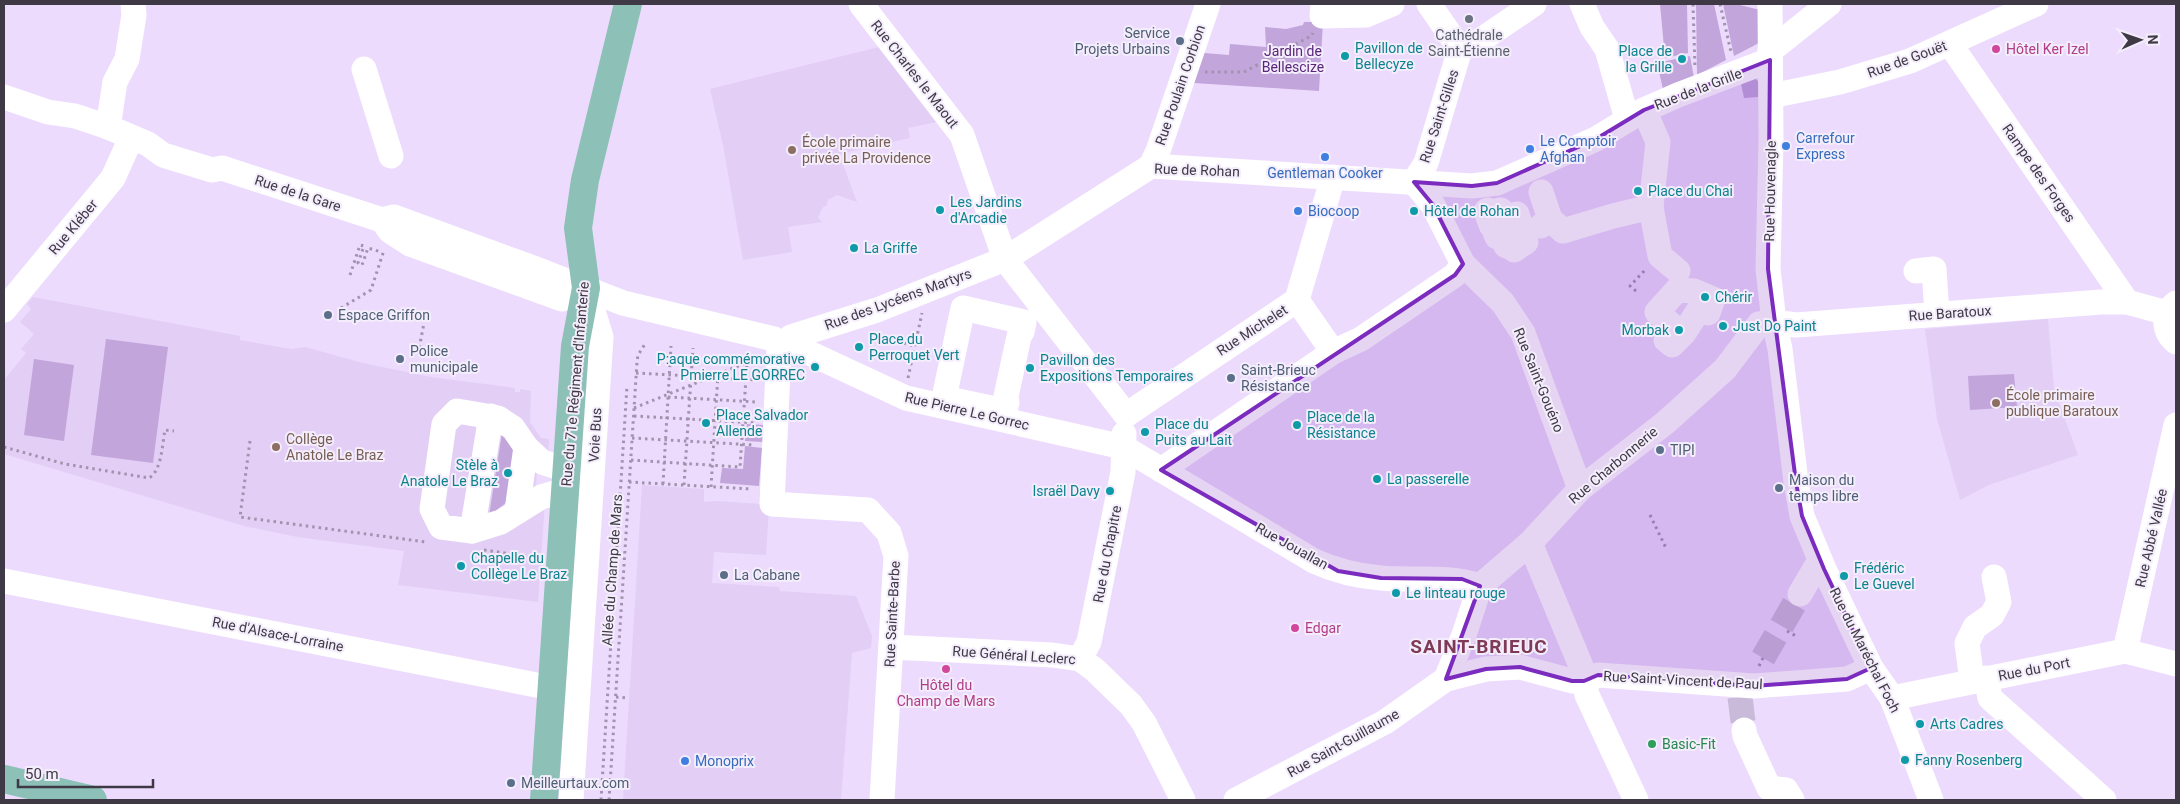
<svg xmlns="http://www.w3.org/2000/svg" width="2180" height="804" font-family="Roboto,sans-serif">
<rect width="100%" height="100%" fill="#eddbfe"/>
<g fill="#e3cef6">
<path d="M883 46 941 121 908 128 910 138 839 154 857 202 837 195 830 199 829 198 826 206 823 207 818 217 822 222 788 227 792 252 743 260 723 145 710 89Z"/>
<path d="M33 297 240 336V340L291 349 305 347 363 363 431 377 515 388V392H520V389L531 391 530 422 541 438 549 439 548 455 537 467 536 490 545 502 538 602 398 585 404 551 297 537 244 526 4 454V380L26 353 21 349 34 334 20 322 31 309 27 304Z"/>
<path d="M2048 319 2054 389 2078 455 1989 485 1960 500 1937 419 1925 329Z"/>
<path d="M642 485 704 489V502L717 501 761 504 769 508 766 555 714 552 712 583 779 587 780 591 856 596 872 636 871 648 852 653 841 800H623Z"/>
</g>
<g fill="#c1a5db">
<path d="M1660 4H1687L1688 53 1665 58Z"/>
<path d="M1696 4H1714L1726 60 1697 75Z"/>
<path d="M1723 4H1736L1760 10 1759 43 1734 56Z"/>
<path d="M1304 22H1323L1319 91 1194 83 1204 53 1229 55 1230 44 1266 47 1265 27 1286 29 1303 25Z"/>
<path d="M1690 56 1695 83 1663 89 1657 63Z"/>
<path d="M1752 76 1759 82V97L1744 98 1740 79Z"/>
<path d="M106 339 168 347 153 463 91 455Z"/>
<path d="M34 359 74 365 64 441 24 435Z"/>
<path d="M2014 374 2017 407 1970 410 1968 376Z"/>
<path d="M747 424 765 425 763 442 745 441Z"/>
<path d="M503 427 518 458 507 502 489 516Z"/>
<path d="M745 446 762 448 759 486 720 483 722 468 743 469Z"/>
</g>
<g fill="none" stroke-linecap="round" stroke-linejoin="round">
<g stroke="#cabad9" stroke-width="25" stroke-dasharray="25 12" stroke-linecap="butt">
<path d="M1763 658 1800 594"/>
<path d="M1740 697 1744 730"/>
</g>
<g stroke="#a193ad" stroke-width="3" stroke-dasharray="2.5 4" stroke-linecap="butt">
<path d="M1693 4 1695 68"/>
<path d="M1720 4 1731 52"/>
<path d="M1205 72H1244L1311 36 1313 33"/>
<path d="M350 275 360 245 364 246 358 263 362 265 368 248 381 252"/>
<path d="M1636 291 1630 286 1645 270"/>
<path d="M341 308 371 290 384 250"/>
<path d="M891 340 915 346"/>
<path d="M418 354 424 323"/>
<path d="M636 373 691 376"/>
<path d="M718 378 758 380"/>
<path d="M908 378 922 313"/>
<path d="M668 397 757 402"/>
<path d="M634 408 758 358"/>
<path d="M634 416 756 423"/>
<path d="M632 438 754 445"/>
<path d="M250 441 240 517 426 542"/>
<path d="M4 447 65 464 149 478C162 470 162 445 165 430L174 431"/>
<path d="M631 460 740 467 747 363"/>
<path d="M629 482 752 489"/>
<path d="M663 484 671 346"/>
<path d="M684 485 693 348"/>
<path d="M711 487 718 374"/>
<path d="M1650 515 1667 550"/>
<path d="M484 550 540 558"/>
<path d="M1787 631 1798 637"/>
<path d="M1759 666 1763 658"/>
<path d="M616 697 629 698"/>
<path d="M601 800 627 386"/>
<path d="M609 800 637 362 638 355 645 344"/>
</g>
<g stroke="#fff" stroke-width="25">
<path d="M861 4 962 135 1005 259 1126 415"/>
<path d="M1323 4 1322 16 1366 15 1392 4"/>
<path d="M1429 4 1460 49"/>
<path d="M1582 4 1592 27 1607 49 1627 119"/>
<path d="M1770 4 1771 141 1768 269 1774 322 1780 349 1796 482 1802 516 1824 569 1871 668 1892 698 1931 800"/>
<path d="M1950 44 2127 302"/>
<path d="M1460 49 1478 42 1534 4"/>
<path d="M1770 51 1829 4"/>
<path d="M364 69 391 156"/>
<path d="M1771 96 1840 82 1910 61 2036 4"/>
<path d="M4 97 48 112 75 116 108 127 148 144 163 155 212 170 222 168 382 220 390 231 410 244 562 299 586 288"/>
<path d="M108 127 115 82 127 59 134 15 133 4"/>
<path d="M1151 166 1158 151 1208 4"/>
<path d="M1414 182 1433 205 1463 264 1503 303 1523 333 1580 489"/>
<path d="M1414 182 1426 163 1460 49"/>
<path d="M1541 192 1550 219 1541 226"/>
<path d="M1651 207 1660 256 1678 271"/>
<path d="M1488 210 1489 213 1501 210 1504 218 1517 214 1526 242 1514 250 1508 245 1506 246 1501 235 1497 237 1495 232 1498 231 1494 224 1491 225 1486 211Z"/>
<path d="M1550 219 1563 231 1613 216 1651 207 1658 142 1644 110"/>
<path d="M382 220 394 217 536 269 623 303 774 339"/>
<path d="M1916 271 1934 269 1937 314"/>
<path d="M1677 290 1694 291 1713 299 1708 313 1700 308 1684 333 1672 345 1666 340 1675 328 1657 312Z"/>
<path d="M1297 300 1333 352"/>
<path d="M2176 303C2162 314 2163 331 2176 342"/>
<path d="M963 308 1024 322 1022 332H1020L1005 401 1007 402 1005 411 944 398Z"/>
<path d="M4 310 113 178 131 138"/>
<path d="M791 337 877 310 1005 259 1151 166 1472 186 1497 183 1596 139 1644 110 1678 95 1770 60"/>
<path d="M790 344 906 398 1123 447 1314 561C1336 571 1356 576 1381 578 1415 581 1447 575 1480 586"/>
<path d="M779 348 772 504 868 510 889 533 896 556 882 800"/>
<path d="M1126 415 1297 300 1333 177"/>
<path d="M1161 470 1333 352 1361 339 1455 275 1463 264"/>
<path d="M565 490 541 497 501 522 472 531 441 527 432 509 444 424 457 411 498 418 513 428 526 447 542 462 567 470"/>
<path d="M517 510 526 447"/>
<path d="M472 531 491 416"/>
<path d="M1530 543 1581 666 1587 695 1636 800"/>
<path d="M4 581 552 688"/>
<path d="M1800 594 1820 560"/>
<path d="M891 647 1052 655 1080 659 1095 670 1131 705 1144 723 1183 800"/>
<path d="M2125 651 2176 425"/>
<path d="M1080 659 1089 642 1123 472 1124 434"/>
<path d="M1986 678 1990 698 2104 800"/>
<path d="M1446 679 1464 635 1480 586 1530 543 1580 489 1665 423 1725 369 1759 324 1774 322 1796 325 2101 302H2127L2167 313"/>
<path d="M1972 681 1967 643 1975 627 1992 615 1999 602 1994 577"/>
<path d="M1892 698 2125 651 2176 664"/>
<path d="M1744 730 1745 736 1769 788 1786 790 1792 800"/>
<path d="M571 800 601 337 586 288"/>
<path d="M1236 800 1385 722 1446 679 1486 669 1520 667 1572 681H1584L1598 675 1754 686 1847 679 1871 668"/>
</g>
<g stroke="#8dc1b7" stroke-width="28">
<path d="M4 779 93 800"/>
<path d="M544 800 575 346 586 288 578 228 585 180 628 4"/>
</g>
</g>
<path fill="#7b2cbf" fill-opacity="0.2" stroke="#7b2cbf" stroke-width="4" stroke-linejoin="round" d="M1770 60 1768 269 1796 482 1802 516 1824 569 1871 668 1847 679 1754 686 1598 675 1584 681H1572L1520 667 1486 669 1446 679 1480 586 1462 579 1381 578 1338 571 1161 470 1455 275 1463 264 1433 205 1414 182 1472 186 1497 183 1596 139 1644 110Z"/>
<circle fill="#6b7280" stroke="#f4edfb" stroke-width="2" cx="1469" cy="19" r="5"/>
<g fill="#5c6f8a" stroke="#f4edfb" stroke-width="2">
<circle cx="1180" cy="41" r="5"/>
<circle cx="328" cy="315" r="5"/>
<circle cx="400" cy="359" r="5"/>
<circle cx="1231" cy="378" r="5"/>
<circle cx="1660" cy="450" r="5"/>
<circle cx="1779" cy="488" r="5"/>
<circle cx="724" cy="575" r="5"/>
<circle cx="511" cy="783" r="5"/>
</g>
<g fill="#d1479c" stroke="#f4edfb" stroke-width="2">
<circle cx="1996" cy="49" r="5"/>
<circle cx="1295" cy="628" r="5"/>
<circle cx="946" cy="669" r="5"/>
</g>
<g fill="#0f9aa8" stroke="#f4edfb" stroke-width="2">
<circle cx="1345" cy="56" r="5"/>
<circle cx="1682" cy="59" r="5"/>
<circle cx="1638" cy="191" r="5"/>
<circle cx="940" cy="210" r="5"/>
<circle cx="1414" cy="211" r="5"/>
<circle cx="854" cy="248" r="5"/>
<circle cx="1705" cy="297" r="5"/>
<circle cx="1723" cy="326" r="5"/>
<circle cx="1679" cy="330" r="5"/>
<circle cx="859" cy="347" r="5"/>
<circle cx="815" cy="367" r="5"/>
<circle cx="1030" cy="368" r="5"/>
<circle cx="706" cy="423" r="5"/>
<circle cx="1297" cy="425" r="5"/>
<circle cx="1145" cy="432" r="5"/>
<circle cx="508" cy="473" r="5"/>
<circle cx="1377" cy="479" r="5"/>
<circle cx="1110" cy="491" r="5"/>
<circle cx="461" cy="566" r="5"/>
<circle cx="1844" cy="576" r="5"/>
<circle cx="1396" cy="593" r="5"/>
<circle cx="1920" cy="724" r="5"/>
<circle cx="1905" cy="760" r="5"/>
</g>
<g fill="#3f7fe0" stroke="#f4edfb" stroke-width="2">
<circle cx="1786" cy="146" r="5"/>
<circle cx="1530" cy="149" r="5"/>
<circle cx="1325" cy="157" r="5"/>
<circle cx="1298" cy="211" r="5"/>
<circle cx="685" cy="761" r="5"/>
</g>
<g fill="#8d6e63" stroke="#f4edfb" stroke-width="2">
<circle cx="792" cy="150" r="5"/>
<circle cx="1996" cy="403" r="5"/>
<circle cx="276" cy="447" r="5"/>
</g>
<circle fill="#2e9e5b" stroke="#f4edfb" stroke-width="2" cx="1652" cy="744" r="5"/>
<g text-anchor="middle" stroke-width="4" stroke-linejoin="round" paint-order="stroke">
<g font-size="14" fill="#4e5e75" stroke="#f4edfb" text-anchor="start">
<text x="1170" y="38" text-anchor="end">Service<tspan x="1170" dy="16">Projets Urbains</tspan></text>
<text x="338" y="320">Espace Griffon</text>
<text x="410" y="356">Police<tspan x="410" dy="16">municipale</tspan></text>
<text x="1241" y="375">Saint-Brieuc<tspan x="1241" dy="16">Résistance</tspan></text>
<text x="1670" y="455">TIPI</text>
<text x="1789" y="485">Maison du<tspan x="1789" dy="16">temps libre</tspan></text>
<text x="734" y="580">La Cabane</text>
<text x="521" y="788">Meilleurtaux.com</text>
</g>
<g font-size="14" fill="#5b616d" stroke="#f4edfb">
<text x="1469" y="40">Cathédrale<tspan x="1469" dy="16">Saint-Étienne</tspan></text>
</g>
<g font-size="14" fill="#0d838f" stroke="#f4edfb" text-anchor="start">
<text x="1355" y="53">Pavillon de<tspan x="1355" dy="16">Bellecyze</tspan></text>
<text x="1672" y="56" text-anchor="end">Place de<tspan x="1672" dy="16">la Grille</tspan></text>
<text x="1648" y="196">Place du Chai</text>
<text x="950" y="207">Les Jardins<tspan x="950" dy="16">d'Arcadie</tspan></text>
<text x="1424" y="216">Hôtel de Rohan</text>
<text x="864" y="253">La Griffe</text>
<text x="1715" y="302">Chérir</text>
<text x="1733" y="331">Just Do Paint</text>
<text x="1669" y="335" text-anchor="end">Morbak</text>
<text x="869" y="344">Place du<tspan x="869" dy="16">Perroquet Vert</tspan></text>
<text x="805" y="364" text-anchor="end">P:aque commémorative<tspan x="805" dy="16">Pmierre LE GORREC</tspan></text>
<text x="1040" y="365">Pavillon des<tspan x="1040" dy="16">Expositions Temporaires</tspan></text>
<text x="716" y="420">Place Salvador<tspan x="716" dy="16">Allende</tspan></text>
<text x="1307" y="422">Place de la<tspan x="1307" dy="16">Résistance</tspan></text>
<text x="1155" y="429">Place du<tspan x="1155" dy="16">Puits au Lait</tspan></text>
<text x="498" y="470" text-anchor="end">Stèle à<tspan x="498" dy="16">Anatole Le Braz</tspan></text>
<text x="1387" y="484">La passerelle</text>
<text x="1100" y="496" text-anchor="end">Israël Davy</text>
<text x="471" y="563">Chapelle du<tspan x="471" dy="16">Collège Le Braz</tspan></text>
<text x="1854" y="573">Frédéric<tspan x="1854" dy="16">Le Guevel</tspan></text>
<text x="1406" y="598">Le linteau rouge</text>
<text x="1930" y="729">Arts Cadres</text>
<text x="1915" y="765">Fanny Rosenberg</text>
</g>
<g font-size="14" fill="#b23c85" stroke="#f4edfb" text-anchor="start">
<text x="2006" y="54">Hôtel Ker Izel</text>
<text x="1305" y="633">Edgar</text>
<text x="946" y="690" text-anchor="middle">Hôtel du<tspan x="946" dy="16">Champ de Mars</tspan></text>
</g>
<g font-size="14" fill="#572679" stroke="#f4edfb">
<text x="1293" y="56">Jardin de<tspan x="1293" dy="16">Bellescize</tspan></text>
</g>
<g font-size="14" fill="#3f3845" stroke="#f4edfb">
<text transform="translate(1907 59) rotate(-20)" y="5">Rue de Gouët</text>
<text transform="translate(915 74) rotate(52)" y="5">Rue Charles le Maout</text>
<text transform="translate(1180 85) rotate(-71)" y="5">Rue Poulain Corbion</text>
<text transform="translate(1698 89) rotate(-21)" y="5">Rue de la Grille</text>
<text transform="translate(1439 116) rotate(-72)" y="5">Rue Saint-Gilles</text>
<text transform="translate(1197 170) rotate(2)" y="5">Rue de Rohan</text>
<text transform="translate(2039 173) rotate(55)" y="5">Rampe des Forges</text>
<text transform="translate(1770 191) rotate(-89)" y="5">Rue Houvenagle</text>
<text transform="translate(298 193) rotate(18)" y="5">Rue de la Gare</text>
<text transform="translate(73 227) rotate(-50)" y="5">Rue Kléber</text>
<text transform="translate(898 299) rotate(-20)" y="5">Rue des Lycéens Martyrs</text>
<text transform="translate(1950 313) rotate(-4)" y="5">Rue Baratoux</text>
<text transform="translate(1252 330) rotate(-33)" y="5">Rue Michelet</text>
<text transform="translate(1539 380) rotate(68)" y="5">Rue Saint-Gouéno</text>
<text transform="translate(575 384) rotate(-85)" y="5">Rue du 71e Régiment d'Infanterie</text>
<text transform="translate(967 411) rotate(13)" y="5">Rue Pierre Le Gorrec</text>
<text transform="translate(595 435) rotate(-87)" y="5">Voie Bus</text>
<text transform="translate(1613 465) rotate(-40)" y="5">Rue Charbonnerie</text>
<text transform="translate(2151 538) rotate(-77)" y="5">Rue Abbé Vallée</text>
<text transform="translate(1292 546) rotate(29)" y="5">Rue Jouallan</text>
<text transform="translate(1107 554) rotate(-79)" y="5">Rue du Chapitre</text>
<text transform="translate(612 570) rotate(-86)" y="5">Allée du Champ de Mars</text>
<text transform="translate(892 614) rotate(-87)" y="5">Rue Sainte-Barbe</text>
<text transform="translate(278 634) rotate(11)" y="5">Rue d'Alsace-Lorraine</text>
<text transform="translate(1865 650) rotate(63)" y="5">Rue du Maréchal Foch</text>
<text transform="translate(1014 655) rotate(4)" y="5">Rue Général Leclerc</text>
<text transform="translate(2034 669) rotate(-11)" y="5">Rue du Port</text>
<text transform="translate(1683 680) rotate(3)" y="5">Rue Saint-Vincent de Paul</text>
<text transform="translate(1343 743) rotate(-29)" y="5">Rue Saint-Guillaume</text>
</g>
<g font-size="14" fill="#366cbe" stroke="#f4edfb" text-anchor="start">
<text x="1796" y="143">Carrefour<tspan x="1796" dy="16">Express</tspan></text>
<text x="1540" y="146">Le Comptoir<tspan x="1540" dy="16">Afghan</tspan></text>
<text x="1325" y="178" text-anchor="middle">Gentleman Cooker</text>
<text x="1308" y="216">Biocoop</text>
<text x="695" y="766">Monoprix</text>
</g>
<g font-size="14" fill="#785e54" stroke="#f4edfb" text-anchor="start">
<text x="802" y="147">École primaire<tspan x="802" dy="16">privée La Providence</tspan></text>
<text x="2006" y="400">École primaire<tspan x="2006" dy="16">publique Baratoux</tspan></text>
<text x="286" y="444">Collège<tspan x="286" dy="16">Anatole Le Braz</tspan></text>
</g>
<g font-size="14" fill="#27864d" stroke="#f4edfb" text-anchor="start">
<text x="1662" y="749">Basic-Fit</text>
</g>
<g font-size="19" font-weight="bold" letter-spacing="1" fill="#7e3a56" stroke="#f4edfb">
<text x="1479" y="653">SAINT-BRIEUC</text>
</g>
</g>
<rect width="2180" height="804" fill="none" stroke="#3f3845" stroke-width="10"/>
<g transform="translate(2140 40) rotate(88)" stroke="#f4edfb" stroke-width="4" paint-order="stroke">
<path d="M0-4L9 19L0 12L-9 19Z" fill="#3f3845"/>
<text y="-8" font-size="14" font-weight="bold" text-anchor="middle" fill="#3f3845">N</text>
</g>
<path d="M18 779v8h135v-8" fill="none" stroke="#3f3845" stroke-width="2.5"/>
<text x="25" y="779" font-size="15" fill="#3f3845" stroke="#f4edfb" stroke-width="4" paint-order="stroke">50 m</text>
</svg>
